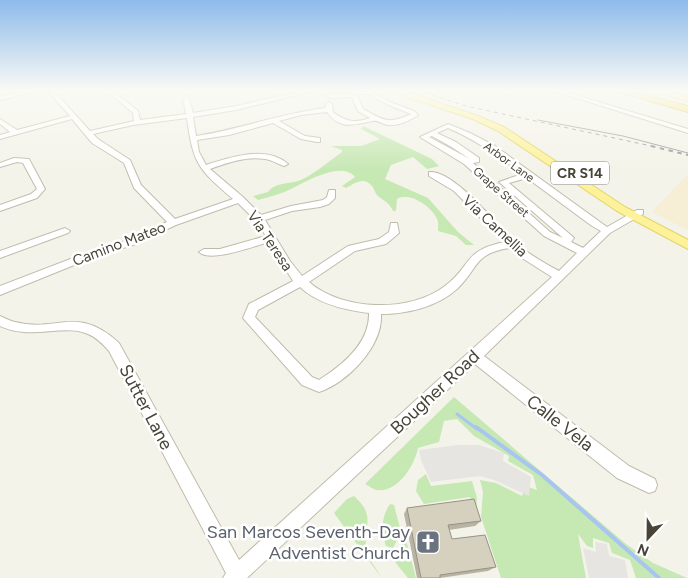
<svg xmlns="http://www.w3.org/2000/svg" width="688" height="578" font-family="Figtree,sans-serif">
<rect width="100%" height="100%" fill="#f4f3e9"/>
<path fill="#f6eed5" d="M688 174V230L652 212Z"/>
<g fill="#c6e8b3">
<path d="M363 126 432 159 439 166 427 169 413 157 391 165 385 179 428 198 458 232 474 245H466L456 236 438 231C438 227 439 222 437 219 432 207 409 191 397 199L396 211H393C389 203 386 202 379 197 375 194 375 190 372 186 364 176 355 183 346 188L342 186 355 177C342 160 305 182 291 189 281 194 269 197 258 200L253 196 268 192C276 181 291 185 303 179 317 172 329 161 342 152V150L331 146H361L380 139 361 129Z"/>
<path d="M454 397 626 544 653 563 687 578H636L630 560 612 553 609 543 593 538V548L587 546 578 534 586 578H501L481 517 483 492 480 480 496 483 522 496 525 486 537 490 533 475 508 461 509 456 474 436 457 419 444 421 439 442 418 448C415 465 397 494 376 490 372 489 368 485 365 484Z"/>
<path d="M426 474 431 486 472 481 477 498 476 513 470 497 424 504 416 491 418 480Z"/>
<path d="M354 496C376 516 364 523 366 548 367 557 377 569 381 577L334 513 347 499Z"/>
<path d="M390 504 394 505 401 532 393 548 386 546C381 531 381 517 390 504Z"/>
<path d="M405 536 416 578H408L395 562Z"/>
</g>
<g fill="#e6e5e1">
<path d="M458 445H479L504 453 503 461 531 477 529 496 494 480 480 476 431 482 421 460 419 450Z"/>
<path d="M595 542 607 544 609 556 625 560 628 578H589L583 548 596 552Z"/>
</g>
<g fill="none" stroke-linecap="round" stroke-linejoin="round">
<path stroke="#a7c5f0" stroke-width="3" d="M457 414 477 429"/>
<path stroke="#a7c5f0" stroke-width="4" d="M476 427 542 475 659 578"/>
<g stroke="#c0bcac" stroke-width="2">
<g id="minor">
<path d="M33 90H42L0 100V96Z"/>
<path d="M47 90H53L90 131 134 121 133 113 106 90H112L138 111 140 120 186 114 183 98 186 96 189 98 193 113 236 106 302 91 318 90 236 110 193 117 196 136C241 129 282 113 326 108V104L329 102 332 104 333 112C346 122 355 123 370 118L358 111 352 97 328 98 325 96 328 94 353 93 358 90H369L390 102 414 111 418 115 417 116C408 121 399 126 388 125 382 124 378 120 373 121 355 124 340 131 327 112L301 115 279 121 305 136 320 138V142H317L301 139 273 123 229 135 197 140 199 152 206 165C231 157 266 145 288 164L284 166C278 164 272 160 265 159 246 156 227 163 210 169L243 197 261 215 291 206 323 200 327 197 329 190H335V198L329 204 320 207 292 211 265 220 290 261 302 276 348 246 379 239 389 232 391 223H397L399 233 386 244 355 251 309 282C342 311 410 313 445 286 472 266 462 251 504 242L454 191 429 176V172C454 169 499 228 517 244 530 255 544 263 559 271L577 253 544 236 464 164 420 137 448 124 470 133 495 146 607 227 637 210H643V214L610 233 484 356 629 466 655 479 657 485 655 491 649 493 617 478 475 364 247 578H223L226 573 109 351C103 344 97 338 88 334 63 323 32 341 0 326V316C5 318 10 321 15 322 58 333 76 304 119 343L239 560 552 277 525 260 509 248C473 254 479 268 457 289 437 307 407 314 381 314 383 346 348 382 319 392L302 385 243 318 249 304 293 281 269 242C254 246 210 263 199 252L204 249H220L266 236 256 221 238 203 176 225 133 245 94 257 0 295V286L86 253 125 241 167 222 134 188 124 163 92 143 72 119 0 139V135L10 132 0 124V119L17 130 70 116ZM359 94H368L386 104 411 114C387 125 384 120 363 109L357 95ZM187 118C193 164 198 169 233 199L175 219 141 185 130 160 98 139 93 134 133 125ZM448 128C476 140 498 156 522 174L499 182 563 238 550 232 473 163 479 162V158L456 142 437 133ZM432 136 450 146 470 159 429 137ZM527 178 592 226 601 231 583 248 571 242 574 238 572 236 509 183ZM300 287C318 304 345 310 369 313 370 343 343 365 319 380L312 377 255 317 258 310Z"/>
<path d="M551 90H559L688 129V133Z"/>
<path d="M14 158 29 159 45 189 37 198 0 211V205L31 194 37 189 23 163 17 162 0 167V163Z"/>
<path d="M65 228 70 231 68 233 0 258V251Z"/>
</g>
</g>
<g stroke="#e3d469" stroke-width="2">
<g id="major">
<path d="M393 90H401L478 116 504 127 625 207 688 240V249L617 211 498 131 473 119 406 97Z"/>
<path d="M649 90H659L688 97V101L650 91Z"/>
</g>
</g>
<g stroke="#dcbe3b" stroke-width="2">
<path id="highway" d="M613 90H625L688 106V112Z"/>
</g>
<use href="#minor" fill="#fff" fill-rule="evenodd"/>
<use href="#major" fill="#fdf299" fill-rule="evenodd"/>
<use href="#highway" fill="#fce66c" fill-rule="evenodd"/>
<path stroke="#989898" stroke-width="1" d="M538 120 623 136 688 153"/>
<path stroke="#989898" stroke-width="1" stroke-dasharray="4 4" stroke-linecap="butt" d="M417 90 466 106 656 147"/>
<path stroke="#989898" stroke-width="2" stroke-dasharray="4.5 4.5" stroke-linecap="butt" d="M651 146 688 155"/>
</g>
<path fill="#b8b4a4" d="M407 508 481 521 475 526 449 530 452 539 496 567 488 571 440 578H417L404 514Z"/>
<path fill="#d6d1bf" stroke="#969286" d="M474 499 481 521 448 525 452 539 485 535 496 567 440 575V578H421L407 508Z"/>
<linearGradient id="sky" x2="0" y2="1"><stop stop-color="#8ebbeb"/><stop offset="0.53" stop-color="#fafaf5"/><stop offset="1" stop-color="#fafaf5" stop-opacity="0"/></linearGradient>
<rect width="688" height="171" fill="url(#sky)"/>
<defs>
<g id="church-square" transform="scale(1.25)"><rect x="-9" y="-9" width="18" height="18" rx="4" fill="#6b7280" stroke="#fff"/><path d="M-1.2-6h2.4v3.5h3.3v2.4h-3.3V6h-2.4V-.1h-3.3v-2.4h3.3Z" fill="#fff"/></g>
</defs>
<g fill-rule="evenodd">
<use href="#church-square" x="428" y="542"/>
</g>
<g text-anchor="middle" stroke-width="5" stroke-linejoin="round" paint-order="stroke">
<g font-size="12" fill="#484437" stroke="#fff">
<text transform="translate(509 162) rotate(36)" y="4">Arbor Lane</text>
<text transform="translate(501 192) rotate(41)" y="4">Grape Street</text>
</g>
<rect fill="#fff" stroke="#7f7c73" stroke-width="1" x="551" y="161.5" width="58" height="23" rx="4"/>
<g font-size="14" font-weight="bold" fill="#484437">
<text x="580" y="178">CR S14</text>
</g>
<g font-size="15" fill="#484437" stroke="#fff">
<text transform="translate(495 226) rotate(43)" y="5">Via Camellia</text>
<text transform="translate(270 241) rotate(56)" y="5">Via Teresa</text>
<text transform="translate(119 244) rotate(-21)" y="5">Camino Mateo</text>
</g>
<g font-size="18" fill="#484437" stroke="#fff">
<text transform="translate(435 392) rotate(-43)" y="6">Bougher Road</text>
<text transform="translate(146 407) rotate(62)" y="6">Sutter Lane</text>
<text transform="translate(560 423) rotate(38)" y="6">Calle Vela</text>
</g>
<g font-size="18" fill="#5b616d" stroke="#fff" text-anchor="end">
<text x="410" y="538">San Marcos Seventh-Day<tspan x="410" dy="21">Adventist Church</tspan></text>
</g>
</g>
<g transform="translate(648 538) rotate(202)" stroke="#ffffff" stroke-width="4" paint-order="stroke">
<path d="M0-4L9 19L0 12L-9 19Z" fill="#484437"/>
<text y="-8" font-size="14" font-weight="bold" text-anchor="middle" fill="#484437">N</text>
</g>
</svg>
